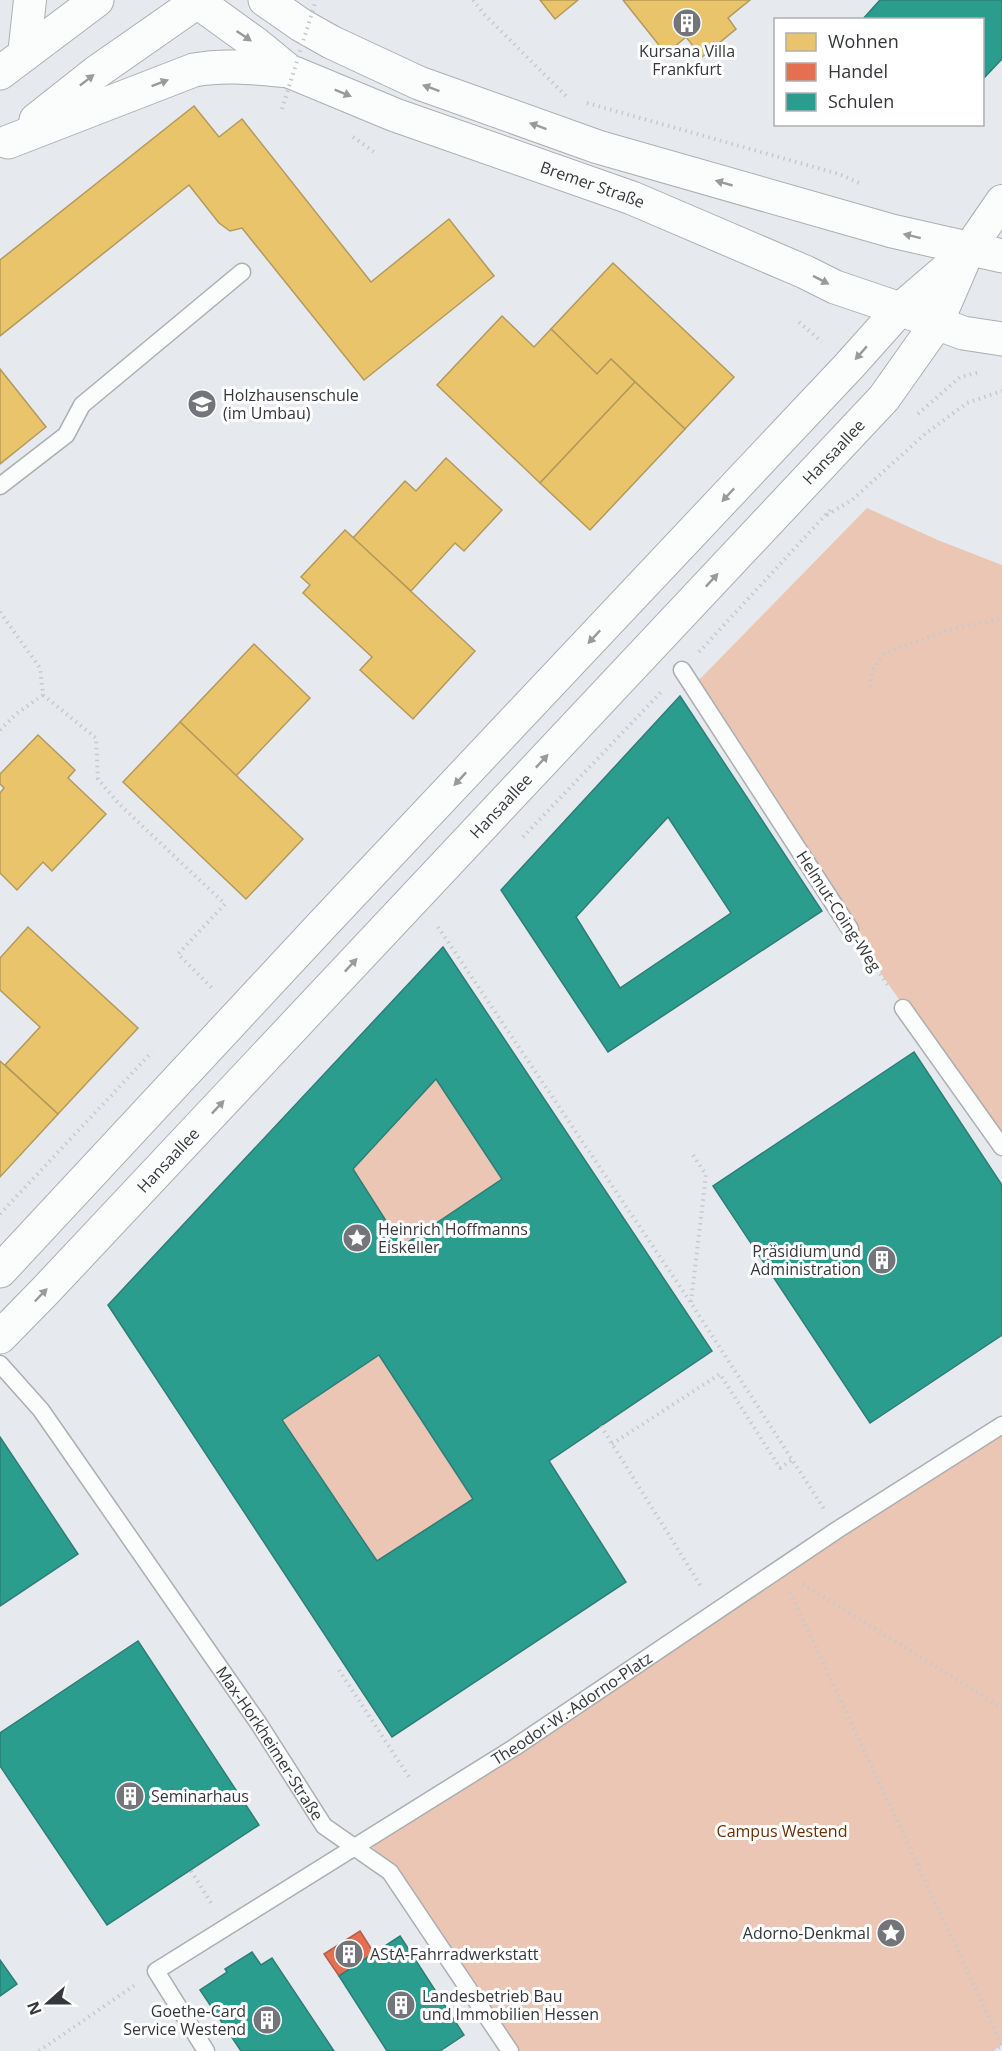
<svg xmlns="http://www.w3.org/2000/svg" width="1002" height="2051" font-family="'Open Sans',sans-serif">
<rect width="100%" height="100%" fill="#e6e9ee"/>
<g fill="#ebc6b4">
<path d="M867 508 940 541 1002 565V1147L850 929 691 684 701 678Z"/>
<path d="M436 1079 502 1179 402 1246 353 1169Z"/>
<path d="M379 1355 473 1499 377 1561 282 1420Z"/>
<path d="M1002 1425V2045L993 2051H510L368 1840Z"/>
</g>
<g fill="#e9c46a" stroke="#b39a5c" stroke-width="1.5">
<path d="M540 0H578L555 19Z"/>
<path d="M623 0H750L728 18 736 29 702 57 686 37 666 54Z"/>
<path d="M194 106 219 137 242 119 371 282 449 219 494 276 364 380 242 228 230 231 219 223 189 185 0 336V260Z"/>
<path d="M613 263 734 377 685 429 611 359 597 374 551 329Z"/>
<path d="M502 316 534 347 551 329 597 374 611 359 635 382 540 483 437 385Z"/>
<path d="M0 369 46 427 0 464Z"/>
<path d="M635 382 685 429 590 530 540 483Z"/>
<path d="M446 458 502 510 464 551 455 543 411 591 353 538 405 481 416 491Z"/>
<path d="M345 530 475 651 413 719 360 670 372 657 303 593 310 585 301 577Z"/>
<path d="M254 644 310 698 236 776 180 722Z"/>
<path d="M180 722 303 839 246 899 123 782Z"/>
<path d="M38 735 75 770 68 778 106 814 52 871 43 862 17 890 0 873V793L4 788 0 784V774Z"/>
<path d="M28 927 138 1028 58 1114 5 1065 40 1027 0 990V958Z"/>
<path d="M0 1061 58 1114 0 1177Z"/>
</g>
<path fill="#e76f51" stroke="#b25e4a" stroke-width="1.5" d="M360 1931 374 1953 339 1976 324 1954Z"/>
<g fill="#2a9d8f" stroke="#2d7e76" stroke-width="1.5" fill-rule="evenodd">
<path d="M880 0H1002V59L982 80V20H862Z"/>
<path d="M680 696 822 911 608 1052 501 890ZM668 817 731 913 620 988 576 917Z"/>
<path d="M443 947 712 1351 549 1461 626 1582 392 1737 108 1305ZM436 1079 502 1179 402 1246 353 1169ZM379 1355 473 1499 377 1561 282 1420Z"/>
<path d="M914 1052 1002 1185V1335L870 1423 713 1186Z"/>
<path d="M0 1437 78 1554 0 1606Z"/>
<path d="M138 1641 259 1825 107 1925 0 1766V1733Z"/>
<path d="M400 1936 464 2035 440 2051H387L339 1976Z"/>
<path d="M252 1952 261 1965 272 1958 334 2051H241L200 1990 227 1972 225 1969Z"/>
<path d="M0 1960 17 1984 0 1996Z"/>
</g>
<g fill="none" stroke-linecap="round" stroke-linejoin="round">
<g stroke="#acaeb2" stroke-width="19">
<g id="lane">
<path d="M0 486 66 435 82 405 242 272"/>
<path d="M682 670 850 929"/>
<path d="M903 1008 1002 1147"/>
<path id="s1" d="M0 1364 41 1410 64 1443 259 1724 324 1826 390 1872 510 2051"/>
<path id="s2" d="M206 2051 156 1971 515 1747 837 1530 1002 1425"/>
</g>
</g>
<g stroke="#acaeb2" stroke-width="34">
<g id="street">
<path d="M24 55 30 0"/>
<path d="M900 309 964 254"/>
<path d="M937 323 969 249 1002 201"/>
</g>
</g>
<g stroke="#acaeb2" stroke-width="35">
<g id="secondary">
<path d="M0 1271 323 924 849 366 900 309"/>
<path id="s3" d="M0 1337 46 1290 884 398 937 323"/>
</g>
</g>
<g stroke="#acaeb2" stroke-width="35">
<g id="primary">
<path id="s4" d="M195 0 256 44 289 71 395 115 632 198 805 272 835 287 900 309 963 333 1002 339"/>
<path d="M265 0 301 25 331 42 419 83 598 147 892 231 1002 256"/>
<path d="M0 73 97 0"/>
<path d="M36 120 98 71 197 2"/>
<path d="M8 142 194 70C226 64 256 68 289 71"/>
</g>
</g>
<g stroke="#c9c9cc" stroke-width="4" stroke-dasharray="1.5 4.5" stroke-linecap="butt">
<path d="M473 0 485 15 567 97"/>
<path d="M587 103 839 174 859 183"/>
<path d="M353 137 377 154"/>
<path d="M799 322 822 342"/>
<path d="M918 414 960 377 980 372"/>
<path d="M827 515 852 500 925 434 967 403 1002 391"/>
<path d="M0 612 40 668 43 695 96 738 98 779 118 803 225 904 178 954 212 988"/>
<path d="M699 652 830 510"/>
<path d="M870 687 873 669 884 653 946 631 1002 618"/>
<path d="M0 730 16 714 43 695"/>
<path d="M523 837 663 690"/>
<path d="M438 927 691 1303 824 1509"/>
<path d="M863 949 889 987"/>
<path d="M0 1214 152 1052"/>
<path d="M691 1302 706 1175 693 1155"/>
<path d="M601 1426 702 1588"/>
<path d="M612 1444 720 1374 780 1468 792 1460"/>
<path d="M803 1584 1002 1708"/>
<path d="M790 1592 1002 2045"/>
<path d="M339 1670 411 1780"/>
<path d="M191 1871 213 1906"/>
<path d="M39 2051 135 1985"/>
<path d="M993 2051 1002 2045"/>
</g>
<use href="#lane" stroke="#fbfcfc" stroke-width="16"/>
<use href="#street" stroke="#fbfcfc" stroke-width="32"/>
<use href="#secondary" stroke="#fbfcfc" stroke-width="33"/>
<use href="#primary" stroke="#fbfcfc" stroke-width="33"/>
<path stroke="#c9c9cc" stroke-width="4" stroke-dasharray="1.5 4.5" stroke-linecap="butt" d="M282 109 316 0"/>
</g>
<defs><path id="oneway-solid" d="M-6-.8H1V-3.2L6.5 0L1 3.2V.8H-6Z" transform="scale(1.5)"/></defs>
<g fill="#989a9c">
<use href="#oneway-solid" transform="translate(244 36) rotate(34)"/>
<use href="#oneway-solid" transform="translate(87 80) rotate(-38)"/>
<use href="#oneway-solid" transform="translate(160 83) rotate(-21)"/>
<use href="#oneway-solid" transform="translate(431 88) rotate(-160)"/>
<use href="#oneway-solid" transform="translate(343 93) rotate(22)"/>
<use href="#oneway-solid" transform="translate(538 126) rotate(-160)"/>
<use href="#oneway-solid" transform="translate(724 183) rotate(-164)"/>
<use href="#oneway-solid" transform="translate(912 236) rotate(-166)"/>
<use href="#oneway-solid" transform="translate(821 280) rotate(27)"/>
<use href="#oneway-solid" transform="translate(861 353) rotate(131)"/>
<use href="#oneway-solid" transform="translate(728 495) rotate(133)"/>
<use href="#oneway-solid" transform="translate(712 580) rotate(-47)"/>
<use href="#oneway-solid" transform="translate(594 637) rotate(133)"/>
<use href="#oneway-solid" transform="translate(542 761) rotate(-47)"/>
<use href="#oneway-solid" transform="translate(460 779) rotate(133)"/>
<use href="#oneway-solid" transform="translate(351 965) rotate(-47)"/>
<use href="#oneway-solid" transform="translate(218 1107) rotate(-47)"/>
<use href="#oneway-solid" transform="translate(41 1295) rotate(-46)"/>
</g>
<defs>
<g id="building-disc" transform="scale(1.5)"><circle r="9.5" fill="#73757a" stroke="#fff"/><path d="M-4-6H4V6H1V3H-1V6H-4ZM-2.5-4.3h1.7v1.8h-1.7ZM.8-4.3h1.7v1.8H.8ZM-2.5-1h1.7V.8h-1.7ZM.8-1h1.7V.8H.8Z" fill="#fff"/></g>
<g id="school-disc" transform="scale(1.5)"><circle r="9.5" fill="#73757a" stroke="#fff"/><path d="M0-5L7-2L0 1L-7-2ZM-4 1L0 2.5L4 1V4Q0 6-4 4Z" fill="#fff"/></g>
<g id="sight-disc" transform="scale(1.5)"><circle r="9.5" fill="#73757a" stroke="#fff"/><path d="M0-6L1.8-2.2L6-1.7L2.9 1.2L3.7 5.4L0 3.3L-3.7 5.4L-2.9 1.2L-6-1.7L-1.8-2.2Z" fill="#fff"/></g>
</defs>
<g fill-rule="evenodd">
<use href="#building-disc" x="687" y="23"/>
<use href="#school-disc" x="202" y="404"/>
<use href="#sight-disc" x="357" y="1238"/>
<use href="#building-disc" x="882" y="1260"/>
<use href="#building-disc" x="130" y="1796"/>
<use href="#sight-disc" x="891" y="1933"/>
<use href="#building-disc" x="349" y="1954"/>
<use href="#building-disc" x="401" y="2005"/>
<use href="#building-disc" x="267" y="2020"/>
</g>
<g text-anchor="middle" stroke-width="6" stroke-linejoin="round" paint-order="stroke">
<g font-size="16" fill="#35373b" stroke="#fff" text-anchor="start">
<text x="687" y="57" text-anchor="middle">Kursana Villa<tspan x="687" dy="18">Frankfurt</tspan></text>
<text x="223" y="401">Holzhausenschule<tspan x="223" dy="18">(im Umbau)</tspan></text>
<text x="378" y="1235">Heinrich Hoffmanns<tspan x="378" dy="18">Eiskeller</tspan></text>
<text x="861" y="1257" text-anchor="end">Präsidium und<tspan x="861" dy="18">Administration</tspan></text>
<text x="151" y="1802">Seminarhaus</text>
<text x="870" y="1939" text-anchor="end">Adorno-Denkmal</text>
<text x="370" y="1960">AStA-Fahrradwerkstatt</text>
<text x="422" y="2002">Landesbetrieb Bau<tspan x="422" dy="18">und Immobilien Hessen</tspan></text>
<text x="246" y="2017" text-anchor="end">Goethe-Card<tspan x="246" dy="18">Service Westend</tspan></text>
</g>
<g font-size="16" fill="#35373b" stroke="#fff">
<text dy="6" stroke="none"><textPath href="#s4" startOffset="442">Bremer Straße</textPath></text>
<text dy="6" stroke="none"><textPath href="#s3" startOffset="1216">Hansaallee</textPath></text>
<text dy="6" stroke="none"><textPath href="#s3" startOffset="730">Hansaallee</textPath></text>
<text transform="translate(839 911) rotate(57)" y="6">Helmut-Coing-Weg</text>
<text dy="6" stroke="none"><textPath href="#s3" startOffset="244">Hansaallee</textPath></text>
<text dy="6" stroke="none"><textPath href="#s2" startOffset="586">Theodor-W.-Adorno-Platz</textPath></text>
<text dy="6" stroke="none"><textPath href="#s1" startOffset="466">Max-Horkheimer-Straße</textPath></text>
</g>
<g font-size="16" fill="#6b2d02" stroke="#fff">
<text x="782" y="1837">Campus Westend</text>
</g>
</g>
<rect x="774" y="18" width="210" height="108" fill="#ffffff" stroke="#aeafb1" stroke-width="1.5"/>
<rect x="786" y="33" width="30" height="18" fill="#e9c46a" stroke="#aeafb1" stroke-width="1.5"/>
<text x="828" y="48" font-size="18" fill="#35373b">Wohnen</text>
<rect x="786" y="63" width="30" height="18" fill="#e76f51" stroke="#aeafb1" stroke-width="1.5"/>
<text x="828" y="78" font-size="18" fill="#35373b">Handel</text>
<rect x="786" y="93" width="30" height="18" fill="#2a9d8f" stroke="#aeafb1" stroke-width="1.5"/>
<text x="828" y="108" font-size="18" fill="#35373b">Schulen</text>
<g transform="translate(48 2003) rotate(249)" stroke="#ffffff" stroke-width="4.5" paint-order="stroke">
<path d="M0-4.5L10 22L0 15L-10 22Z" fill="#35373b"/>
<text y="-9" font-size="16" font-weight="bold" text-anchor="middle" fill="#35373b">N</text>
</g>
</svg>
